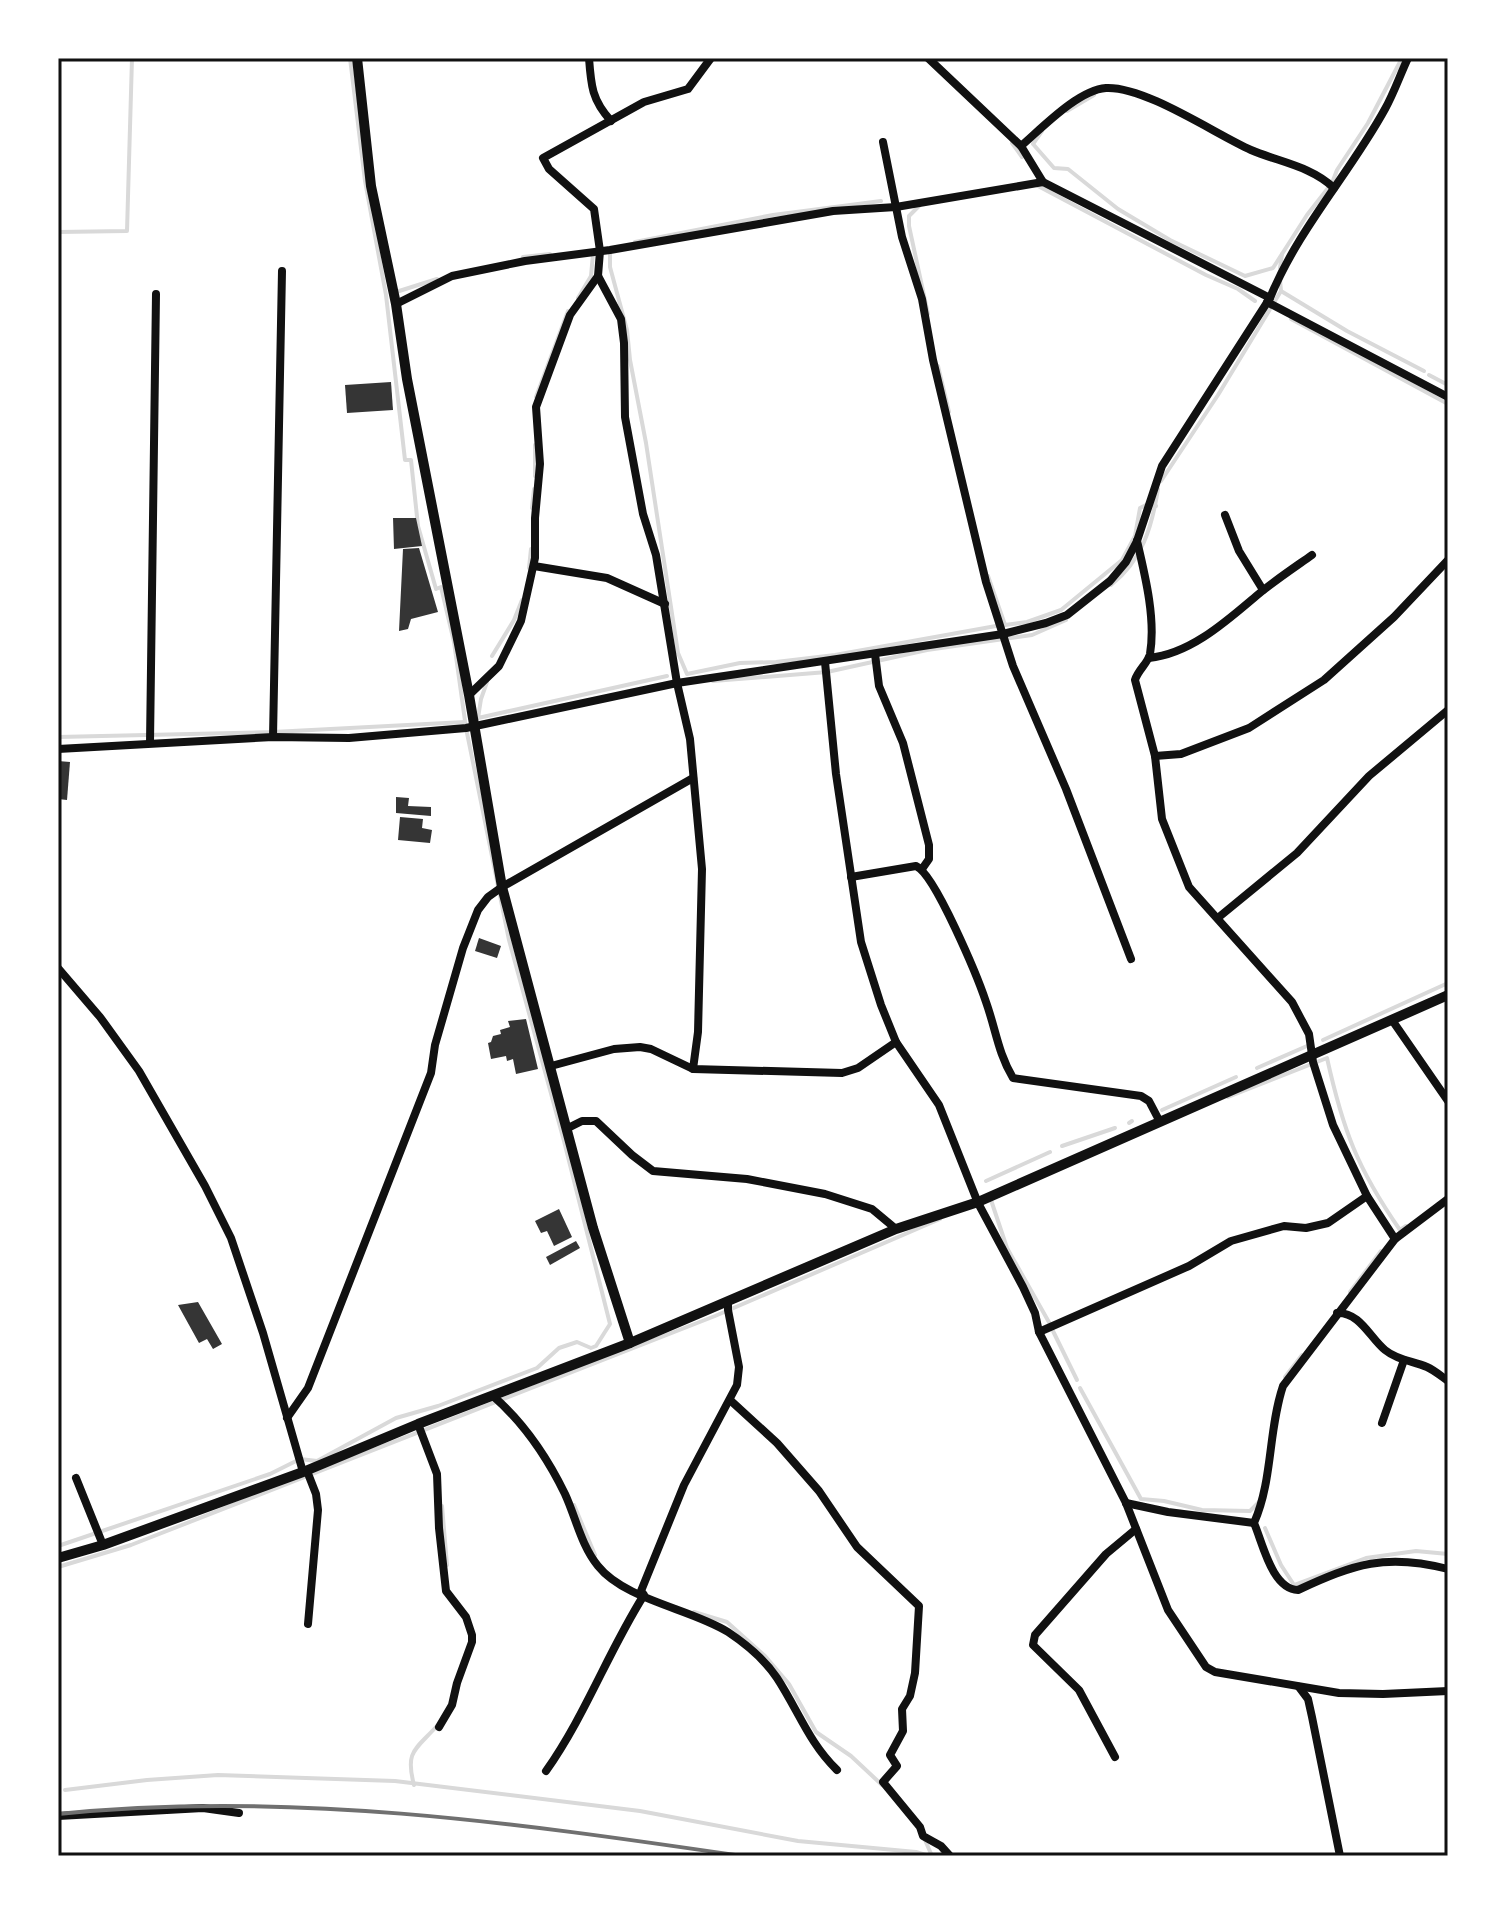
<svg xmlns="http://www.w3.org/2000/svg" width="1506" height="1914" font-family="'IBM Plex Sans',sans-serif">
<rect width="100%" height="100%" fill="#fff"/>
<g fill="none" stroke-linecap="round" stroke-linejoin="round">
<g stroke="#d9d9d9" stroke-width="4">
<path d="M1067 111 1094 95"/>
<path d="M1042 131 1033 144 1054 168 1068 169 1118 209 1170 240 1245 276 1273 268 1282 254"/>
<path d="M1012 143 1022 157"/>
<path d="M1038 186 1206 275 1238 289 1255 301"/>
<path d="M919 206 909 216V226L928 314"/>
<path d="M58 232 127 231 132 58"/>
<path d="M635 242 773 215 881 201"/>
<path d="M610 251V267L627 330 630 360 646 443 678 653 687 674 740 663 776 662 835 655 996 626"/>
<path d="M523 257 550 254"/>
<path d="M1280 268 1282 254 1307 215 1332 183 1337 170 1368 123 1402 58"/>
<path d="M1280 280 1281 291 1347 331 1424 371"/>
<path d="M396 292 437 279"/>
<path d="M578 298 591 276 593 254"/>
<path d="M1291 319 1448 404"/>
<path d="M938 366 949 412"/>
<path d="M1429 375 1448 385"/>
<path d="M536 397 568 311"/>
<path d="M535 445V476"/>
<path d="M1161 481 1218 395 1281 291"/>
<path d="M532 508 534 489"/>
<path d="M529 568 531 549"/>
<path d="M988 576 1005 625 1027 622 1061 610 1122 560 1135 536 1140 508 1148 504 1156 506"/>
<path d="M1111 585C1142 561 1152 527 1158 489"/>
<path d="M492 656 514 620 522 600"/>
<path d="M713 681 827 672 927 650 1032 635 1066 620"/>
<path d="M487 682 481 699 478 718 667 676"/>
<path d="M58 737 273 732 465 722"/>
<path d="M1323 1040 1448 983"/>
<path d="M1257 1068 1307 1046"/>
<path d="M1228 1097 1327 1058C1343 1130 1357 1168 1400 1230L1406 1226"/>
<path d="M1162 1110 1236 1077"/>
<path d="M1129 1123 1132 1121"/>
<path d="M1062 1146 1115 1128"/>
<path d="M986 1181 1050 1152"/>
<path d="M991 1200 1007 1248 1050 1324"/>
<path d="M1350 1292 1381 1251"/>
<path d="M1052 1329 1077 1380"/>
<path d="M1285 1377 1302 1355"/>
<path d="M1080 1388 1141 1499 1164 1501 1202 1510 1250 1511 1259 1502"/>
<path d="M574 1505 595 1555"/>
<path d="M442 1506 447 1565"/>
<path d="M1265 1528 1281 1565 1294 1585 1366 1558 1416 1551 1448 1554"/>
<path d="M58 1546 270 1474 300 1459 317 1461 396 1418 438 1406 537 1368 559 1348 577 1342 591 1348 596 1346 610 1324 564 1141 509 940 466 728 454 642 441 587 436 589 418 526 411 460H405L386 295 365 181 350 58"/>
<path d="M58 1567 131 1545 715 1316 940 1219"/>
<path d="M694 1612 727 1622 765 1656 789 1684 816 1732 851 1756 882 1785"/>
<path d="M414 1785C405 1751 415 1750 437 1726"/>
<path d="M65 1790 147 1780 218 1775 395 1781 640 1811 798 1841 916 1852 929 1856"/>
<path d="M925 1840 932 1856"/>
</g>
</g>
<g fill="#353535">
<path d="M391 382 393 410 347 413 345 385Z"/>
<path d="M393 518H416L422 546 394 549Z"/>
<path d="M419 548 438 612 411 619 408 629 399 631 403 549Z"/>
<path d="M58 761 70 762 67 800 58 799Z"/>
<path d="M396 797 409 798 408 806 431 807V816L396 813Z"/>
<path d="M400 817 423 819 422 828 432 830 430 843 398 840Z"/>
<path d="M479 938 501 946 497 958 475 951Z"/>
<path d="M526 1019 538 1069 516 1074 513 1059 507 1061 506 1056 491 1059 488 1043 491 1042 493 1036 501 1034 500 1030 510 1027 508 1021Z"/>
<path d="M559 1209 572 1237 554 1246 547 1231 541 1233 535 1221Z"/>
<path d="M576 1241 580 1248 550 1265 546 1257Z"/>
<path d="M198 1302 222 1344 213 1349 207 1339 199 1343 178 1305Z"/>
</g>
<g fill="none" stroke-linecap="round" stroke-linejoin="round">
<g stroke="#111" stroke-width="8">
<path d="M589 58C591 86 592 100 611 121"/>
<path d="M928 58 1021 146 1043 182"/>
<path d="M883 142 902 237 922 299 933 360 986 582 1013 666 1066 789 1131 959"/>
<path d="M1021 146C1042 128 1078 90 1106 88 1145 86 1215 134 1251 150 1279 162 1311 166 1334 188"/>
<path d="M1267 302 1448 397"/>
<path d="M396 304 452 276 525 261 610 250 833 211 896 207 1043 182 1270 298"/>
<path d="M1225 515 1239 551 1263 590"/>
<path d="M1137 541C1145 575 1156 619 1150 654 1148 663 1138 670 1135 680L1155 756 1162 819 1189 887 1292 1002 1309 1034 1313 1062 1333 1125 1367 1196 1395 1239"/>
<path d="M534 566 607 578 665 604"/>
<path d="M875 654 879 686 903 743 929 845V859L922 869"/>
<path d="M1149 658C1192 654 1230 618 1261 592 1277 579 1295 567 1312 555"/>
<path d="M825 662 836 774 861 942 881 1005 896 1042 939 1105 978 1203 1023 1287 1035 1313 1039 1332 1126 1503 1168 1610 1206 1667 1215 1672 1339 1693 1383 1694 1448 1691"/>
<path d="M469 695 499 666 521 621 535 558V518L540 464 536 407 570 315 598 276"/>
<path d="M273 737 282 271"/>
<path d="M150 743 156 294"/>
<path d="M58 749 273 737 349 738 466 728 677 683 1003 634 1046 623 1067 615 1110 581 1126 562 1137 541 1162 466 1270 298C1298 229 1350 173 1385 109 1394 93 1400 75 1408 58"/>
<path d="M1155 756 1181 754 1249 728 1324 680 1394 617 1448 560"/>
<path d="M851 877 916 866C935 874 978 978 986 1002 996 1030 998 1053 1013 1078L1141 1096 1149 1101 1160 1122"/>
<path d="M1219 917 1297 853 1369 776 1448 710"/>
<path d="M58 968 100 1017 139 1071 205 1186 231 1238 263 1333 303 1472"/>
<path d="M1392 1020 1448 1101"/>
<path d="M551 1066 614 1049 640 1047 651 1049 693 1069 842 1073 858 1068 896 1042"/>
<path d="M693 1069 698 1032 702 869 690 739 677 683 656 555 643 514 625 417 624 343 621 319 598 276 600 251 594 209 549 169 543 158 644 102 688 89 711 58"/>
<path d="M568 1128 582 1121H596L632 1155 653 1171 747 1179 825 1194 872 1209 896 1229"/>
<path d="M1448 1199 1395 1239 1283 1386C1268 1431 1273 1480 1254 1523 1263 1544 1272 1589 1298 1590 1354 1564 1386 1553 1448 1569"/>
<path d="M1337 1313C1360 1312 1370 1338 1385 1350 1397 1360 1413 1361 1427 1367 1434 1370 1441 1376 1448 1381"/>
<path d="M1039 1332 1189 1266 1231 1241 1284 1226 1306 1228 1328 1223 1367 1196"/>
<path d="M493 1396C524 1423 547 1457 565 1494 576 1518 581 1545 598 1566 625 1600 692 1609 728 1632 746 1644 765 1660 777 1678 798 1710 809 1743 837 1770"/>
<path d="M730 1400 777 1443 819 1491 857 1547 919 1606 915 1673 910 1696 902 1709 903 1731 890 1755 897 1766 883 1782 920 1827 923 1836 941 1846 950 1856"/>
<path d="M287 1418 308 1388 431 1073 435 1045 463 948 478 910 488 897 502 887 693 778"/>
<path d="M1382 1423 1404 1360"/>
<path d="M418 1424 437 1474 439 1528 446 1591 466 1617 472 1635V1642L457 1683 452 1705 439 1727"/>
<path d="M307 1471 316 1494 318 1510 308 1624"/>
<path d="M76 1478 103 1545"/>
<path d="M1126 1503 1168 1512 1254 1523"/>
<path d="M1299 1687 1308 1699 1312 1717 1340 1856"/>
<path d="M1115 1757 1079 1690 1033 1645 1035 1635 1106 1554 1136 1529"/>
<path d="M546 1771C585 1716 608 1652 644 1595L641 1591 684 1485 737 1385 739 1367 728 1310V1302"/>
<path d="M58 1816 203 1808 239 1813"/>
</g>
<g stroke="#111" stroke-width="10">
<path d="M357 58 371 186 396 304 407 379 469 695 502 887 593 1228 630 1343"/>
<path d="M58 1558 103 1545 303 1472 418 1424 630 1343 896 1229 978 1202 1448 995"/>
</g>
<path stroke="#707070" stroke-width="4" d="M58 1814C287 1790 516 1823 742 1856"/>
</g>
<rect width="1506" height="1914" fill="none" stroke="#ffffff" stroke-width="120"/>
<rect x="60" y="60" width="1386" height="1794" fill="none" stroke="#111" stroke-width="3"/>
</svg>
